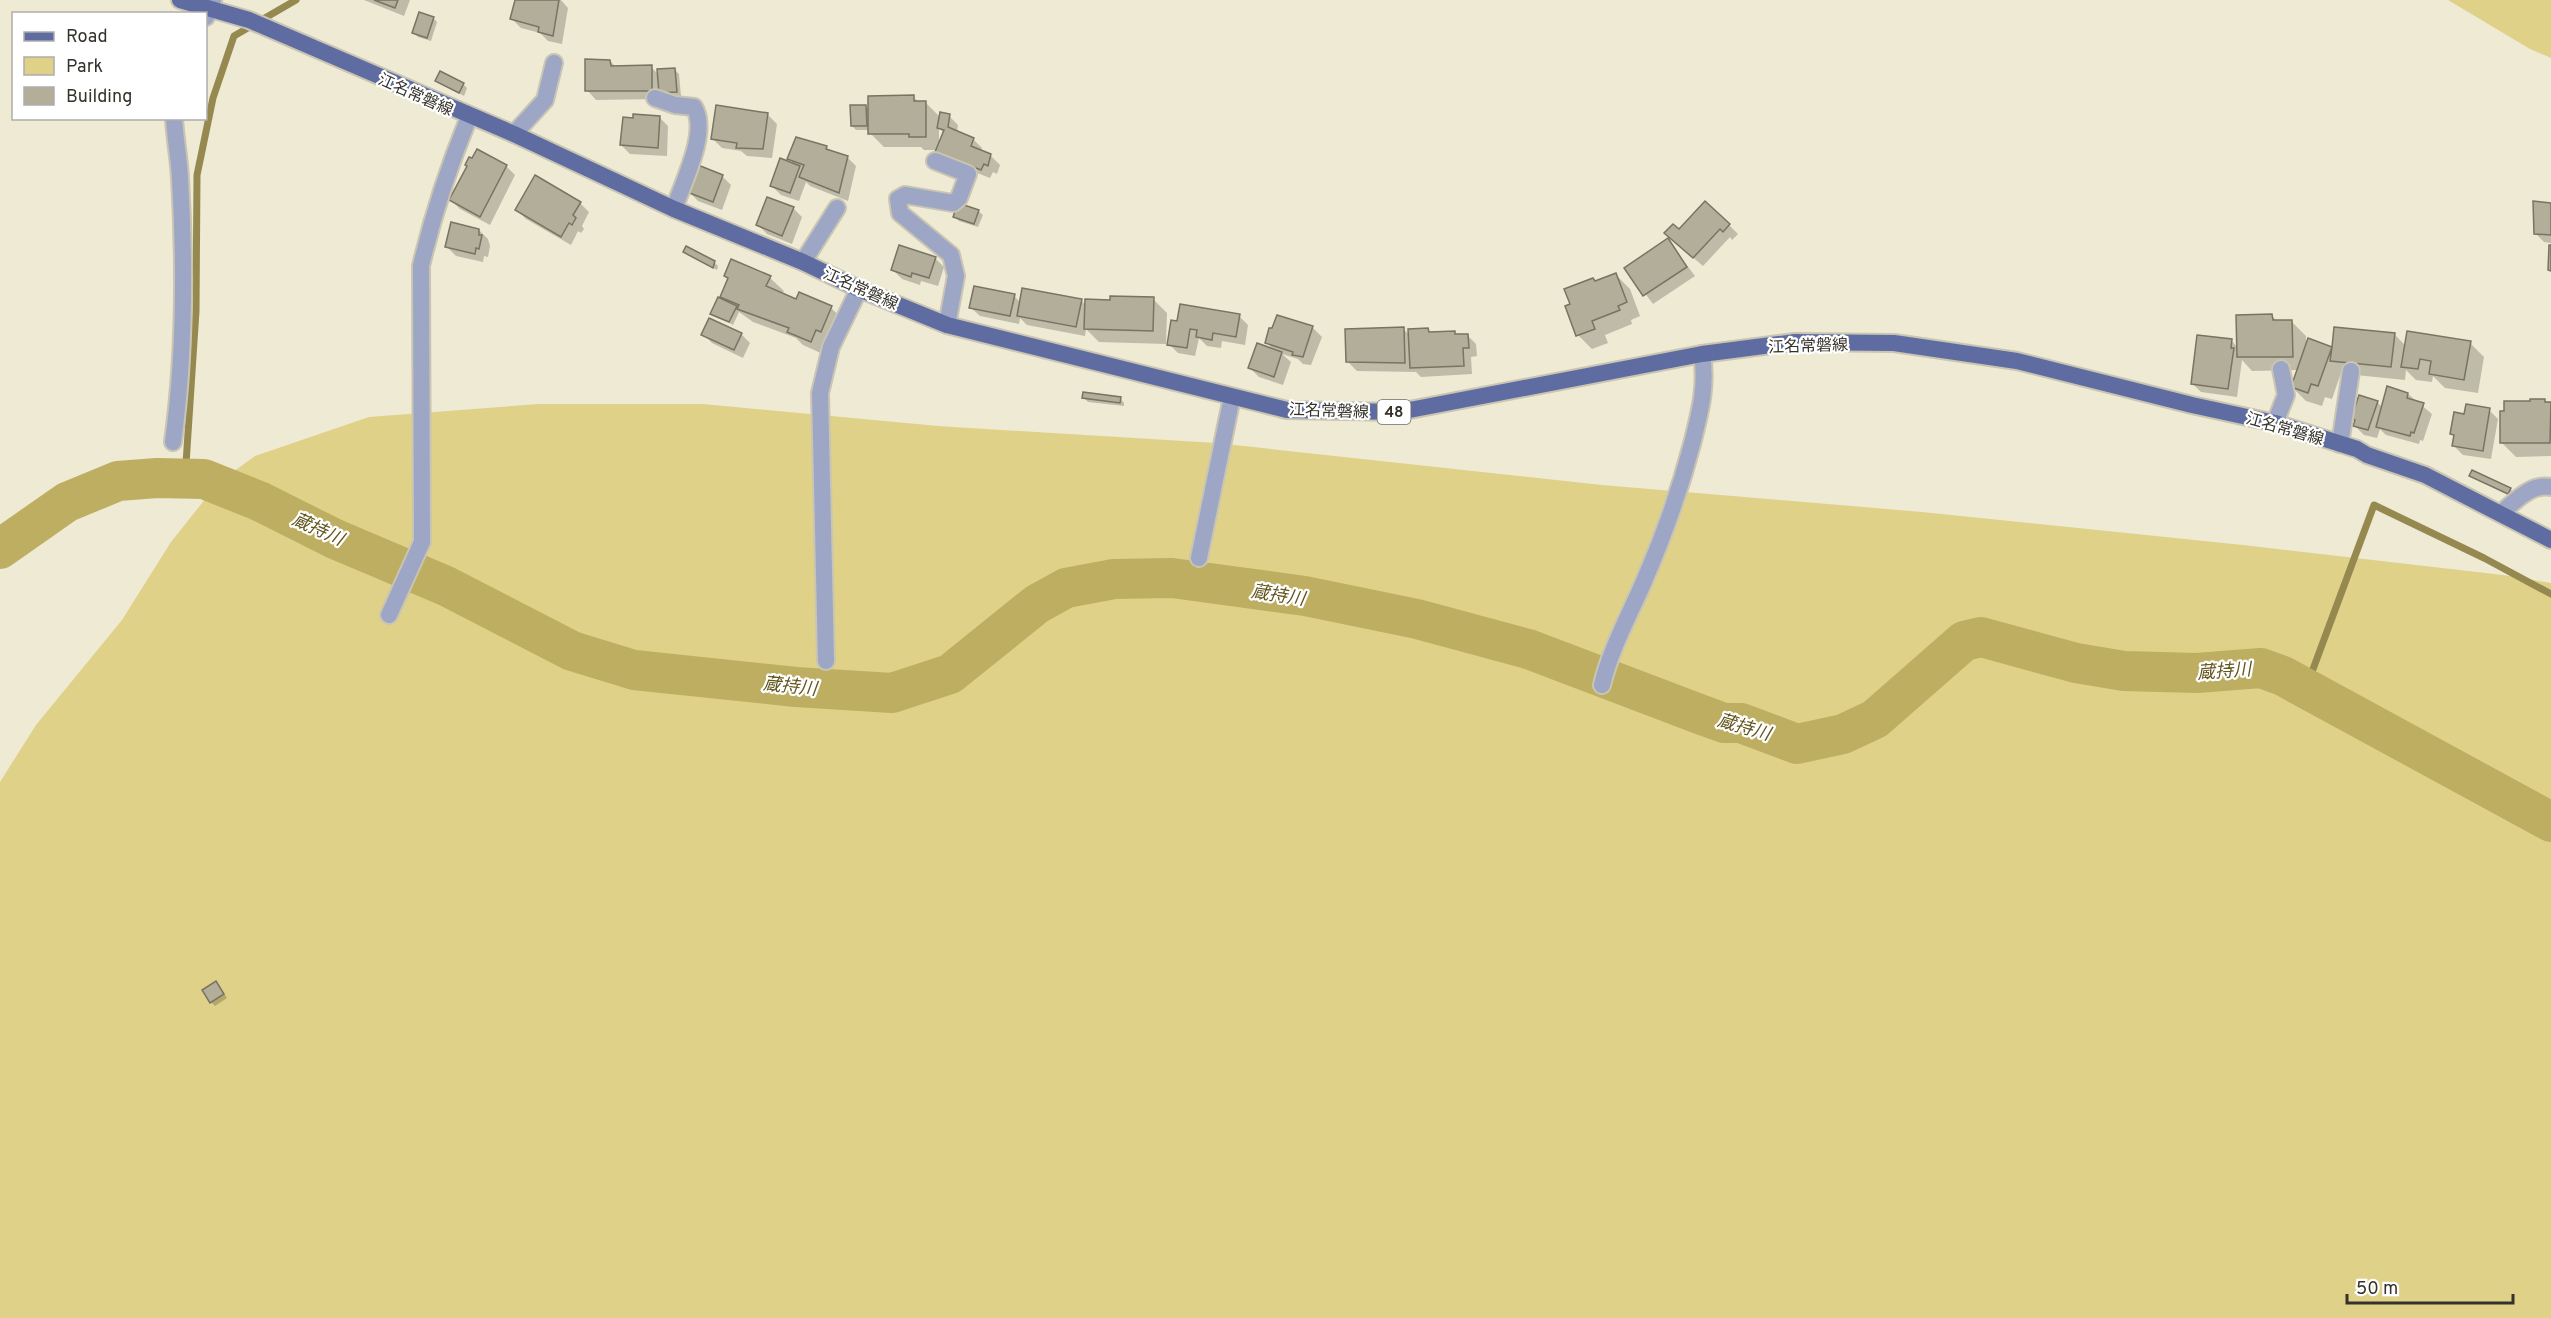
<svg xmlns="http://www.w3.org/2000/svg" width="2551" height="1318" font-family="Overpass,'Noto Sans JP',sans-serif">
<rect width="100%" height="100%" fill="#eeead4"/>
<g fill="#e0d189">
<path d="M2448 0H2551V58L2530 49Z"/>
<path d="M539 404H703L938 426 1216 443 1602 485 1922 512 2243 545 2503 575 2551 583V1318H0V782L36 725 122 620 171 542 218 483 255 456 369 417Z"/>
</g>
<g fill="#0003" fill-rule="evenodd">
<path d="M364 0H410L404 16Z"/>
<path d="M516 0H561L568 8 562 44 548 41 540 33 521 28 512 19Z"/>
<path d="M433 18 437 22 431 41 418 37 414 33Z"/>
<path d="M610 61 616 67H651L659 75 675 70 679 74 681 96 660 99 596 100 587 90Z"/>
<path d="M437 81 463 84 467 88 464 96Z"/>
<path d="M913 97 919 102H925L940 117 949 116 958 125 957 133 973 139 982 148 981 152 991 156 1000 165 997 174 993 172 990 178 946 161 936 150H924L921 147H884L870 133V130H856L852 126 866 107 870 110ZM939 128 944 133 939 145Z"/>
<path d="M717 107 768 115 777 124 772 158 747 156 741 151 722 148 713 139Z"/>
<path d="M659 117 668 126 667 156 630 154 621 145Z"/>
<path d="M797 139 827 148 832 153 847 157 856 166 848 201 810 186 806 182 799 201 781 195 772 186 797 167 789 158Z"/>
<path d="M477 151 506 166 515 175 490 225 460 209 451 200 468 167 467 165Z"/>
<path d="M722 176 731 185 722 210 698 201 689 192Z"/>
<path d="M580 203 589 212 582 226 584 229 581 233 578 231 571 245 526 219 517 210Z"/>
<path d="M2551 204V243L2544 242 2535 233Z"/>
<path d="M793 208 802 217 792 244 767 234 758 225Z"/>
<path d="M978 211 983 215 978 227 959 221 955 217Z"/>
<path d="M1729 225 1738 234 1732 240 1730 237 1703 266 1675 242 1679 231Z"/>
<path d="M479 230 488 239 490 246 488 257 484 256 483 262 456 256 447 247Z"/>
<path d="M1668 240 1695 276 1653 304 1626 268Z"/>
<path d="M684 252 714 262 718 266 717 270Z"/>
<path d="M935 258 944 267 938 286 921 281 920 285 902 279 893 270Z"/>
<path d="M1616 275 1630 289 1640 316 1631 320 1632 324 1605 335 1608 343 1592 349 1578 335 1567 307 1596 283Z"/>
<path d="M726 276 770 278 784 291 782 294 797 301 831 308 845 321 825 355 803 345 796 338 753 322 739 312 733 325 712 313 728 303 722 296 729 279Z"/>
<path d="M1014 296 1021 303 1081 300 1086 306 1153 299 1167 313 1166 344 1099 342 1086 329 1085 336 1027 325 1020 318 1019 324 980 316 970 307Z"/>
<path d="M1239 316 1248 325 1245 345 1222 341 1221 348 1207 346 1199 338 1195 356 1178 353 1169 344 1178 323Z"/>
<path d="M2272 316 2278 322H2292L2306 336V348H2331L2333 350 2395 335 2406 346 2470 343 2484 357 2478 393 2445 388 2433 376 2432 382 2416 380 2406 370 2405 380 2346 374 2342 370 2332 399 2325 397 2322 406 2306 401 2292 387 2298 370 2252 371 2242 360 2237 397 2201 392 2192 383 2231 340 2238 348Z"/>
<path d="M1278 317 1313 328 1322 337 1311 365 1303 364 1298 359 1282 354 1291 362 1283 385 1259 377 1250 368 1275 351 1267 343Z"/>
<path d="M1403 329 1410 335 1428 330 1432 334 1467 335 1476 344 1477 356 1471 357 1472 374 1421 377 1416 372 1357 371 1348 362Z"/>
<path d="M703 334H741L750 343 743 358 712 343Z"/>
<path d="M2408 394 2432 414 2423 441 2420 440 2419 444 2386 435 2380 429 2377 438 2364 435 2355 426 2377 402 2382 407Z"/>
<path d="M1084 398H1120L1124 403V406L1088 402Z"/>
<path d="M2532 400 2551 402V456L2516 457 2502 443Z"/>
<path d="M2489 410 2498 419 2491 459 2463 455 2454 446 2455 437 2452 434 2466 416Z"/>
<path d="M2471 476 2510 489 2514 493 2512 497Z"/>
<path d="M220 987 227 998 215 1006 211 1002Z"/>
</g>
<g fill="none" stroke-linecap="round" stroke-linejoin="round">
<g stroke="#958950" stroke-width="7">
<path d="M185 479 196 311 197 175 213 98 234 36 296 0"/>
<path d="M2306 688 2374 505 2484 558 2551 594"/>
</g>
<path stroke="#beae61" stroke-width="40" d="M0 549 67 502 118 481 157 478 204 479 259 501 335 539 446 586 572 651 634 670 796 687 892 693 950 674 1037 604 1066 588 1114 579 1172 578 1305 596 1417 619 1528 649 1702 715 1724 723H1741L1797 744 1843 734 1875 719 1964 641 1981 637 2076 663 2124 671 2197 673 2261 668 2283 676 2551 822"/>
</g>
<g fill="#b2ae99" stroke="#787461" stroke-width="1.5">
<path d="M374 0H398L395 8Z"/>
<path d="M515 0H559L553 36 538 32 539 27 510 19Z"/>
<path d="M419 12 434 17 427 38 412 33Z"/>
<path d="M585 59 610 60 611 66 652 65V91H585Z"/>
<path d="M675 68 677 92 659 93 657 69Z"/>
<path d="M440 71 464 83 459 93 435 81Z"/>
<path d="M914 95V101H926V137H909V134H868V96Z"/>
<path d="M716 105 768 113 763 149 736 148 737 143 711 139Z"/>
<path d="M850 105H866L867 126H851Z"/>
<path d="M940 112 950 114 948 127 974 138 971 146 991 154 988 166 984 164 981 170 935 152 944 130 937 128Z"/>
<path d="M633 114 660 116 658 148 620 145 623 117 633 118Z"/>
<path d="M796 137 827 146 826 149 848 156 839 193 799 177 804 165 787 159Z"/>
<path d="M477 149 507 165 480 217 449 200 467 166 465 165 469 157 472 158Z"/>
<path d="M780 158 800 166 790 193 770 186Z"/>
<path d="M698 165 723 175 713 202 687 192Z"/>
<path d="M535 175 581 202 573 215 576 218 572 225 569 223 561 237 515 210Z"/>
<path d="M767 197 794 207 782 236 756 225Z"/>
<path d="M1705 201 1730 224 1723 232 1720 229 1693 258 1664 233 1673 224 1679 229Z"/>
<path d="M2533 201 2551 203V235L2534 234Z"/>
<path d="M958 203 979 210 974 224 953 217Z"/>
<path d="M451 222 479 229V235H482L479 249 476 248 475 254 445 247Z"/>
<path d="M1668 238 1687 267 1643 296 1624 268Z"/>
<path d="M899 245 936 257 929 278 912 273 911 277 891 270Z"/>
<path d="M2549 245H2551V271L2548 270Z"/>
<path d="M686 246 715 261 713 268 683 252Z"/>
<path d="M731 259 771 276 766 286 796 299 799 292 832 306 821 332 816 330 811 342 787 332 789 328 737 309 739 305 720 297 728 278 724 276Z"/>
<path d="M1616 273 1627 302 1618 306 1620 310 1592 321 1595 329 1576 336 1565 306 1570 304 1564 289 1593 278 1595 281Z"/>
<path d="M974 286 1015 294 1010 316 969 308Z"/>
<path d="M1022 288 1082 299 1076 327 1017 316Z"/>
<path d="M1110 296 1154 297 1153 331 1084 329 1085 299 1110 300Z"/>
<path d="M718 297 737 306 729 322 710 314Z"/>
<path d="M1180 304 1240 314 1236 337 1213 333 1212 340 1196 337 1197 330 1190 329 1187 348 1167 345 1171 320 1177 321Z"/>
<path d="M2272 314 2273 320H2292L2293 357H2237L2236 315Z"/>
<path d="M1277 315 1313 326 1303 357 1292 355 1293 352 1265 343 1269 328H1272Z"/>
<path d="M709 318 742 333 734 350 701 335Z"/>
<path d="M1404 327 1405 363 1346 362 1345 329Z"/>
<path d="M2334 327 2395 333 2391 367 2330 361 2332 347 2318 386 2311 384 2308 393 2291 387 2308 338 2332 347Z"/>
<path d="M1428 328 1429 332 1455 331V334H1468L1469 348H1463L1464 366 1410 368 1408 329Z"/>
<path d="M2407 331 2471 341 2464 380 2429 374 2431 361 2420 359 2418 369 2401 367Z"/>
<path d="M2197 335 2232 339 2231 348H2234L2228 389 2191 384Z"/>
<path d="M1257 343 1282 352 1274 377 1248 368Z"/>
<path d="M2387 386 2408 393 2407 398 2424 403 2414 433 2411 432 2410 436 2376 427Z"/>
<path d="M1083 392 1121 397 1120 403 1082 398Z"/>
<path d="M2359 395 2378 401 2368 430 2353 426 2355 420 2351 419Z"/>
<path d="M2530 399H2545V402H2551L2550 443H2500V411H2504V401H2530Z"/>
<path d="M2466 404 2490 408 2483 451 2452 446 2454 435 2450 434 2454 412 2464 414Z"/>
<path d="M2472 470 2511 488 2508 494 2469 476Z"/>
<path d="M216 981 224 994 210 1003 202 990Z"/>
</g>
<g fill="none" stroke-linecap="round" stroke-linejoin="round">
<g stroke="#c9c5b2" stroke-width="20">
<g id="minor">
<path d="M206 17 213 0"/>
<path d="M655 98 675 105 694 107C709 132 683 182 674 209"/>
<path d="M514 134 545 100 554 63"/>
<path d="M935 161 968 174 959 198 953 203 905 195 898 199 900 213 951 255 956 276 947 325"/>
<path d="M803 262 837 208"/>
<path d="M2275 423 2286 395 2281 369"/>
<path d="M173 442C185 355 185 265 180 178 179 158 175 138 174 118"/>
<path d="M2340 444 2351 371"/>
<path d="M2502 512C2516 501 2531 483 2551 487"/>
<path d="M1199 558 1232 397"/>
<path d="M389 615 422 542 421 266C433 214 449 166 469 117"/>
<path d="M826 661 820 393 831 347 859 289"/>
<path d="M1602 685C1611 648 1630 614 1645 579 1664 535 1680 490 1692 444 1700 412 1707 387 1702 354"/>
</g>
</g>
<g stroke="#c9c5b2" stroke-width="20">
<path id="primary" d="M180 0 249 20 514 134 674 209 803 262 859 289 947 325 1287 410 1399 412 1702 354 1795 342 1894 343 2017 361 2192 405 2275 423 2357 449 2367 455 2425 475 2551 540"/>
</g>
<use href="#minor" stroke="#9da6c4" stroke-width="16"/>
<use href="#primary" stroke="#5e6ca1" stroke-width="16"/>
</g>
<g text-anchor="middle" stroke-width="4.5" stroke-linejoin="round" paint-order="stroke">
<rect fill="#fff" stroke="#71706a" stroke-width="1.5" x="1377.5" y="400" width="33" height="24" rx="4.5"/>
<g font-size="15" font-weight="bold" fill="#34322a">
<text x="1394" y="417">48</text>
</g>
<g font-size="16" fill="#34322a" stroke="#fff">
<text transform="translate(416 94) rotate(24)" y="6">江名常磐線</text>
<text transform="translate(861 288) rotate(24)" y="6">江名常磐線</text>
<text transform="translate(1808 345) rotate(-2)" y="6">江名常磐線</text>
<text transform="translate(1329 410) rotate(2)" y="6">江名常磐線</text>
<text transform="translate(2285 428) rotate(16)" y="6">江名常磐線</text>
</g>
<g font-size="18" font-style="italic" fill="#62561d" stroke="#fff">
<text transform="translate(318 529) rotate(24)" y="6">蔵持川</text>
<text transform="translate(1278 595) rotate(9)" y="6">蔵持川</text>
<text transform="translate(2224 671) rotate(-4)" y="6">蔵持川</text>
<text transform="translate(790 686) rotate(6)" y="6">蔵持川</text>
<text transform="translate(1744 727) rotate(16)" y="6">蔵持川</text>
</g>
</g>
<rect x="12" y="12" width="195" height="108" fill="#ffffff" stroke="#aeadaa" stroke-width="1.5"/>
<rect x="24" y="32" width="30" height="9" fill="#5e6ca1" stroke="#aeadaa" stroke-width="1.5"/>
<text x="66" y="42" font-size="18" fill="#34322a">Road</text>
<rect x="24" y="57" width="30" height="18" fill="#e0d189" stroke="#aeadaa" stroke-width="1.5"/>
<text x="66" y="72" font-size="18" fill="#34322a">Park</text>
<rect x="24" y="87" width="30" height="18" fill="#b2ae99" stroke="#aeadaa" stroke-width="1.5"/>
<text x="66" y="102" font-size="18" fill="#34322a">Building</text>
<path d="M2347 1294v9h166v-9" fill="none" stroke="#34322a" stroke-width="3"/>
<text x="2356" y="1294" font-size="18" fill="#34322a" stroke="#ffffff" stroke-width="4.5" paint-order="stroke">50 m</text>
</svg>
